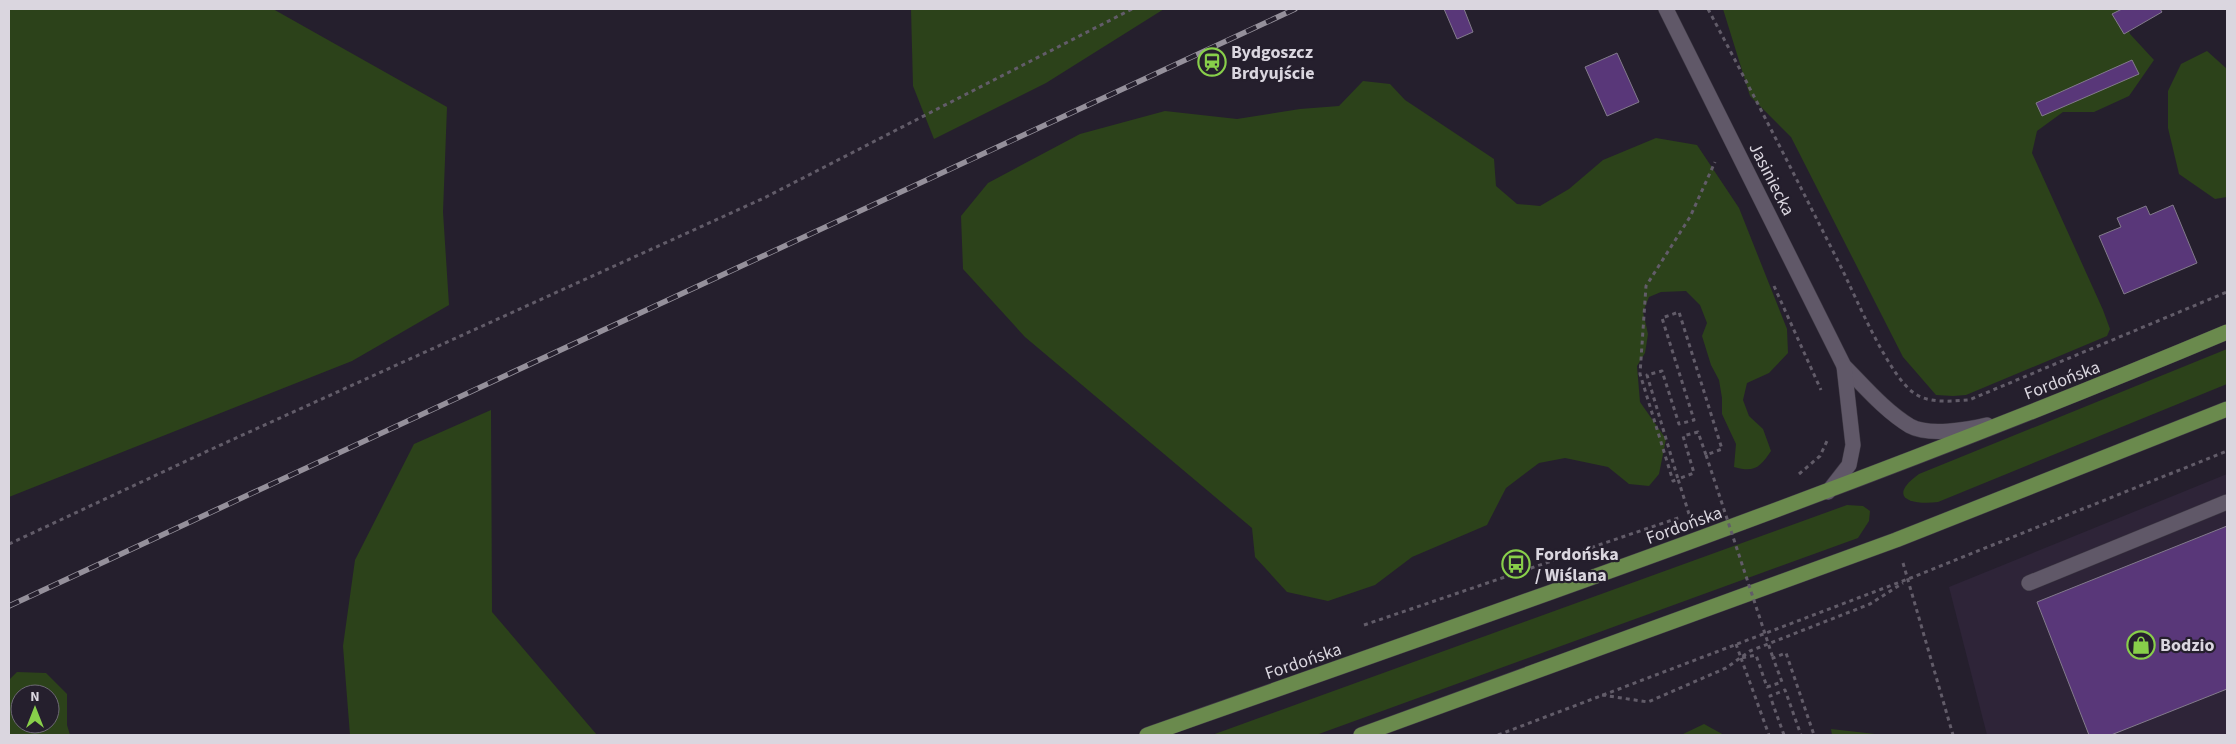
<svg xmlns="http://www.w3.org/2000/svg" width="2236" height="744" font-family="'Source Sans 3',sans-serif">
<rect width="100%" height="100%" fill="#251f2d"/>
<path fill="#2e2438" d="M2227 474V735H1987L1949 587Z"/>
<g fill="#2c421a" fill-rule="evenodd">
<path d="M9 9H273L447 107 443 212 449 305 352 361 9 497Z"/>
<path d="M911 9H1164L1046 83 934 139 913 86Z"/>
<path d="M1723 9H2121L2130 34 2154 60 2129 96 2094 112H2063L2037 131 2032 153 2103 310 2110 329 2107 336 1966 395 1953 396 1936 395 1903 357 1791 137 1750 96Z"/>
<path d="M2207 51 2227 69V197L2215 199 2179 174 2168 128V91L2181 64Z"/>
<path d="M1363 81 1390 84 1405 100 1494 159 1496 186 1517 204 1540 206 1569 189 1603 160 1656 138 1697 145 1739 208 1787 329 1788 353 1769 373 1747 383 1743 400 1749 416 1763 429 1771 451C1760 467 1755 473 1734 467L1736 444 1722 414V398L1719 380 1711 365 1702 336 1707 323 1700 305 1686 291 1661 292 1649 297 1643 312 1648 334 1645 353 1637 366 1640 402 1666 439 1659 474 1649 486 1629 484 1608 467 1565 458 1539 463 1506 488 1487 525 1412 557 1375 585 1328 601 1287 592 1255 557 1252 528 1025 337 963 269 961 216 988 183 1080 134 1165 111 1237 119 1300 109 1339 106Z"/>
<path d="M2227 349V384L1938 502C1911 505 1886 498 1919 474Z"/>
<path d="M491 410 492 612 597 735H350L343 646 355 560 414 444Z"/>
<path d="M1847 505 1863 506 1870 511 1869 521 1858 538 1316 735H1212Z"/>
<path d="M17 672 46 673 67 694V725L70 735H9V680ZM20 694H50V724H20Z"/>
<path d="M1704 724 1724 735H1681Z"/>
<path d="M1831 729 1884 735H1832Z"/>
</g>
<g fill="#593779" stroke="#837b8c">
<path d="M1444 9H1464L1473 32 1457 39Z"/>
<path d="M2122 9H2160L2162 12 2124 34 2112 14Z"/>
<path d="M1617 53 1639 102 1607 116 1585 67Z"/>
<path d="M2132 60 2139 74 2042 116 2036 103Z"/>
<path d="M2173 205 2197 263 2124 294 2099 236 2121 227 2117 218 2146 206 2150 215Z"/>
<path d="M2227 526V689L2111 735H2089L2037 602Z"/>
</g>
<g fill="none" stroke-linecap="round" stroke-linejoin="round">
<g stroke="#3f3a45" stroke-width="16">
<path id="lane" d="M2029 583 2227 502"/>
</g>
<g stroke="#3f3a45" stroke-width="16">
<g id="street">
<path d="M1666 9 1844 366C1864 386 1885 411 1910 426 1928 436 1967 430 1987 425"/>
<path d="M1828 492 1849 465 1853 445 1844 366"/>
</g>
</g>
<g stroke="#3f3a45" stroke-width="16">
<g id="primary">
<path d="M1147 735C1509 608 1873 481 2227 332"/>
<path d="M1361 735 1896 540 2227 409"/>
</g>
</g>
<g stroke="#625c69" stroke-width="3" stroke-dasharray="4 4" stroke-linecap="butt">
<path d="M1708 9C1754 95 1798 182 1842 269 1856 298 1889 376 1914 393 1929 404 1951 401 1969 400L2227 292"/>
<path d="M1774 286 1821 390"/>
<path d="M1799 474 1820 456 1827 441"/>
<path d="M1689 514 1678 479 1694 473 1683 436 1698 432 1706 455 1722 449 1679 312 1662 318 1694 420 1679 424 1662 371 1647 375 1678 479 1673 481 1640 374 1646 286 1690 217 1715 162"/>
<path d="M9 544 214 448 764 198 1132 9"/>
<path d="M1903 563 1953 735"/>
<path d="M1364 625 1681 517"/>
<path d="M1736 644 1741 658 1756 655 1767 687 1782 682 1773 658 1786 653 1814 735"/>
<path d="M1741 658 1769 735"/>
<path d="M1602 695 1648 702 1726 668 1750 651 1870 604 1903 583"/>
<path d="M1498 735 1908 579 2227 451"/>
<path d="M1784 735 1770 696 1785 690 1801 735"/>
</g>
<use href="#lane" stroke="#605868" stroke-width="15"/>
<use href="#street" stroke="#605868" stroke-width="15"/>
<use href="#primary" stroke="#6a8a4d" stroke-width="15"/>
<g stroke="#95909b" stroke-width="5.5">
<path id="rail" d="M9 606 1295 9"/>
</g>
<use href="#rail" stroke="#251f2d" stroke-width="4" stroke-dasharray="11" stroke-linecap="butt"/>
<path stroke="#625c69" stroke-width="3" stroke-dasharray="4 4" stroke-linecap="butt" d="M1706 455 1773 658"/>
</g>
<defs>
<g id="station-ring" transform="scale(1.4375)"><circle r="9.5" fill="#251f2d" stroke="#88cf4a" stroke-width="1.5"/><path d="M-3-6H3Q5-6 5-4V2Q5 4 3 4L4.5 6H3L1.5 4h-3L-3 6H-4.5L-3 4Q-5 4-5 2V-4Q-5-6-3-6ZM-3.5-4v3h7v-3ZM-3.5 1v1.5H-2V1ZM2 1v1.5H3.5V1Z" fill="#88cf4a"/></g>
<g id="bus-ring" transform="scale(1.4375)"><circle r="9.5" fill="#251f2d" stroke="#88cf4a" stroke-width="1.5"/><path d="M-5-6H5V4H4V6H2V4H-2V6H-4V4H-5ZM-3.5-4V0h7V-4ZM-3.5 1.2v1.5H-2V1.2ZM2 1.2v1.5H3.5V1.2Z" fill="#88cf4a"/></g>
<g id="shop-ring" transform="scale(1.4375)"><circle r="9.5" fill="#251f2d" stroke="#88cf4a" stroke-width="1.5"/><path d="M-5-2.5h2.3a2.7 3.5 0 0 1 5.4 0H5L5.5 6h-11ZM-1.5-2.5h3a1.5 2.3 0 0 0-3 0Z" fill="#88cf4a"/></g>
</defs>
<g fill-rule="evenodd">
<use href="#station-ring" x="1212" y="62"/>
<use href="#bus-ring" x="1516" y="564"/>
<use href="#shop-ring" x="2141" y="645"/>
</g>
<g text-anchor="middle" stroke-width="4.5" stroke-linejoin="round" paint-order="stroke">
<g font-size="18" font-weight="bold" fill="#dad6df" stroke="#251f2d" text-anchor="start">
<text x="1231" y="58">Bydgoszcz<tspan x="1231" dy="21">Brdyujście</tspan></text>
<text x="1535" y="560">Fordońska<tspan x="1535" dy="21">/ Wiślana</tspan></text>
<text x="2160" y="651">Bodzio</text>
</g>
<g font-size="18" fill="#dad6df" stroke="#251f2d">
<text transform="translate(1772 179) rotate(63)" y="6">Jasiniecka</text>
<text transform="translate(2062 380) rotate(-21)" y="6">Fordońska</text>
<text transform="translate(1684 525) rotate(-20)" y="6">Fordońska</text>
<text transform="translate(1303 661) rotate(-19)" y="6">Fordońska</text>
</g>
</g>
<rect width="2236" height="744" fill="none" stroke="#dad6df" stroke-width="20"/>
<g transform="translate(35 709)"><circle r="24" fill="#251f2d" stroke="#6d6874"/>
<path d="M0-4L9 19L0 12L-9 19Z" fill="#88cf4a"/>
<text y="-8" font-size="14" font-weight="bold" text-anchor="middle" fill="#dad6df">N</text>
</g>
</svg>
